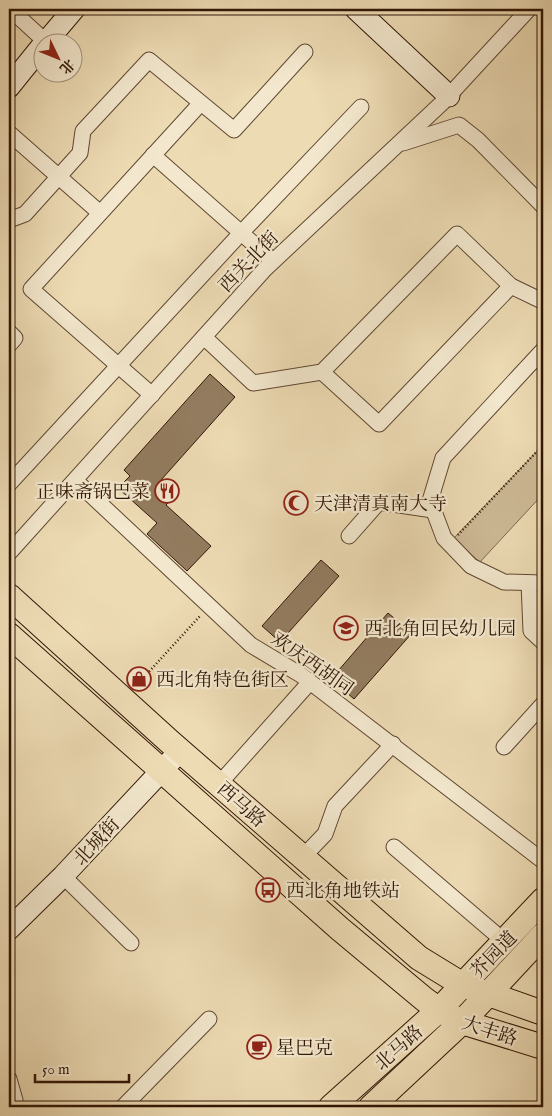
<svg xmlns="http://www.w3.org/2000/svg" width="552" height="1116" font-family="'IM FELL English','Noto Serif SC',serif">
<rect width="100%" height="100%" fill="#eddbb4"/>
<filter id="stains"><feTurbulence type="fractalNoise" baseFrequency=".004" numOctaves="4"/><feColorMatrix values="0 0 0 0 .2 0 0 0 0 .09 0 0 0 0 .02 0 0 0 .5 -.17"/></filter>
<radialGradient id="worn" r=".72"><stop offset=".6" stop-color="#630" stop-opacity="0"/><stop offset="1" stop-color="#630" stop-opacity=".3"/></radialGradient>
<path fill="#cdba96" stroke="#7f684e" d="M543 445V494L480 562 453 539Z"/>
<g fill="#937c60" stroke="#311605">
<path d="M210 374 235 397 161 480 176 494 166 505 211 546 187 571 147 534 157 523 118 488 130 476 124 470Z"/>
<path d="M321 560 339 576 280 642 262 626Z"/>
<path d="M388 613 412 633 354 699 331 679Z"/>
</g>
<g fill="none" stroke-linecap="round" stroke-linejoin="round">
<g stroke="#604731" stroke-width="17">
<g id="street">
<path d="M10 9 46 42"/>
<path d="M9 133 100 213"/>
<path d="M403 143 459 125 478 140 543 206"/>
<path d="M153 155 273 261"/>
<path d="M9 220 25 214 80 153 83 131 149 60 234 130 305 52"/>
<path d="M9 332 15 338 9 345"/>
<path d="M204 337 253 383 322 372 457 234 511 286 540 300 543 296"/>
<path d="M543 350 443 458 430 501 444 538 471 566 504 582 543 583"/>
<path d="M322 372 379 424 511 286"/>
<path d="M152 395 31 289 200 104"/>
<path d="M76 481 251 645 301 675 543 861"/>
<path d="M9 484 241 233 361 107"/>
<path d="M349 536 379 502 433 510"/>
<path d="M9 553 265 269 443 102 529 9"/>
<path d="M529 583 531 631 543 642"/>
<path d="M504 747 543 704"/>
<path d="M219 784 310 682"/>
<path d="M394 847 505 942"/>
<path d="M303 857 325 834 335 806 393 744"/>
<path d="M63 876 131 943"/>
<path d="M9 1079 15 1100 9 1105"/>
<path d="M123 1107 209 1019"/>
</g>
</g>
<g stroke="#311605" stroke-width="23">
<g id="secondary">
<path d="M356 9 449 96"/>
<path d="M46 42 74 9"/>
<path d="M9 87 42 46"/>
<path d="M9 929 63 876 180 751"/>
</g>
</g>
<g stroke="#311605" stroke-width="26">
<g id="primary">
<path d="M9 596 170 742 419 958 463 985 543 1013"/>
<path d="M9 635 340 929 424 999 439 1010 462 1022 543 1047"/>
<path d="M331 1107 439 1010 543 900"/>
<path d="M371 1107 462 1022 543 935"/>
</g>
</g>
<g stroke="#311605" stroke-width="2.5" stroke-dasharray="1 2.5" stroke-linecap="butt">
<path d="M458 535 543 445"/>
<path d="M135 687 200 616"/>
</g>
<use href="#street" stroke="#f3e8ce" stroke-width="15"/>
<use href="#secondary" stroke="#f3e8ce" stroke-width="21"/>
<use href="#primary" stroke="#eddbb4" stroke-width="24"/>
</g>
<defs>
<g id="restaurant-ring" transform="scale(1.25)"><circle r="9.5" fill="#f3e8ce" stroke="#8f2418" stroke-width="1.5"/><path d="M-5-6h1v4h1v-4h1v4h1v-4h1v5L-1.5 .5V6h-2V.5L-5-1ZM5-6V6H3V1.5H1.5Q1.5-4 5-6Z" fill="#8f2418"/></g>
<g id="mosque-ring" transform="scale(1.25)"><circle r="9.5" fill="#f3e8ce" stroke="#8f2418" stroke-width="1.5"/><path d="M3.5-4.9A6 6 0 1 0 3.5 4.9A5 5 0 1 1 3.5-4.9Z" fill="#8f2418"/></g>
<g id="school-ring" transform="scale(1.25)"><circle r="9.5" fill="#f3e8ce" stroke="#8f2418" stroke-width="1.5"/><path d="M0-5L7-2L0 1L-7-2ZM-4 1L0 2.5L4 1V4Q0 6-4 4Z" fill="#8f2418"/></g>
<g id="shop-ring" transform="scale(1.25)"><circle r="9.5" fill="#f3e8ce" stroke="#8f2418" stroke-width="1.5"/><path d="M-5-2.5h2.3a2.7 3.5 0 0 1 5.4 0H5L5.5 6h-11ZM-1.5-2.5h3a1.5 2.3 0 0 0-3 0Z" fill="#8f2418"/></g>
<g id="bus-ring" transform="scale(1.25)"><circle r="9.5" fill="#f3e8ce" stroke="#8f2418" stroke-width="1.5"/><path d="M-5-6H5V4H4V6H2V4H-2V6H-4V4H-5ZM-3.5-4V0h7V-4ZM-3.5 1.2v1.5H-2V1.2ZM2 1.2v1.5H3.5V1.2Z" fill="#8f2418"/></g>
<g id="cafe-ring" transform="scale(1.25)"><circle r="9.5" fill="#f3e8ce" stroke="#8f2418" stroke-width="1.5"/><path d="M-5.5-4.5H6V0H3Q3 3.5 0 3.5H-2.5Q-5.5 3.5-5.5 0ZM3-3.2v2h1.7v-2ZM-6 4.5H4V6H-6Z" fill="#8f2418"/></g>
</defs>
<g fill-rule="evenodd">
<use href="#restaurant-ring" x="167" y="491"/>
<use href="#mosque-ring" x="296" y="503"/>
<use href="#school-ring" x="346" y="628"/>
<use href="#shop-ring" x="139" y="679"/>
<use href="#bus-ring" x="268" y="890"/>
<use href="#cafe-ring" x="259" y="1047"/>
</g>
<g text-anchor="middle" stroke-width="4.5" stroke-linejoin="round" paint-order="stroke">
<g font-size="19" fill="#311605" stroke="#f3e8ce">
<text transform="translate(248 261) rotate(-46)" y="7">西关北街</text>
<text transform="translate(313 663) rotate(35)" y="7">欢庆西胡同</text>
<text transform="translate(242 804) rotate(41)" y="7">西马路</text>
<text transform="translate(96 841) rotate(-47)" y="7">北城街</text>
<text transform="translate(493 954) rotate(-46)" y="7">芥园道</text>
<text transform="translate(490 1030) rotate(18)" y="7">大丰路</text>
<text transform="translate(398 1047) rotate(-42)" y="7">北马路</text>
</g>
<g font-size="19" fill="#311605" stroke="#f3e8ce" text-anchor="start">
<text x="150" y="498" text-anchor="end">正味斋锅巴菜</text>
<text x="314" y="510">天津清真南大寺</text>
<text x="364" y="635">西北角回民幼儿园</text>
<text x="156" y="686">西北角特色街区</text>
<text x="286" y="897">西北角地铁站</text>
<text x="276" y="1054">星巴克</text>
</g>
</g>
<rect width="552" height="1116" fill="none" stroke="#eddbb4" stroke-width="30"/>
<rect x="10" y="10" width="532" height="1096" fill="none" stroke="#311605" stroke-width="2.5"/>
<rect x="15" y="15" width="522" height="1086" fill="none" stroke="#311605"/>
<g transform="translate(58 58) rotate(133)"><circle r="24" fill="#f3e8ce" stroke="#a5947e"/>
<path d="M0-4L9 19L0 12L-9 19Z" fill="#8f2418"/>
<text y="-8" font-size="14" font-weight="bold" text-anchor="middle" fill="#311605">北</text>
</g>
<path d="M35 1074v8h94v-8" fill="none" stroke="#311605" stroke-width="2.5"/>
<text x="42" y="1074" font-size="15" fill="#311605" stroke="#f3e8ce" stroke-width="4" paint-order="stroke">50 m</text>
<rect width="100%" height="100%" filter="url(#stains)"/>
<rect width="100%" height="100%" fill="url(#worn)"/>
</svg>
